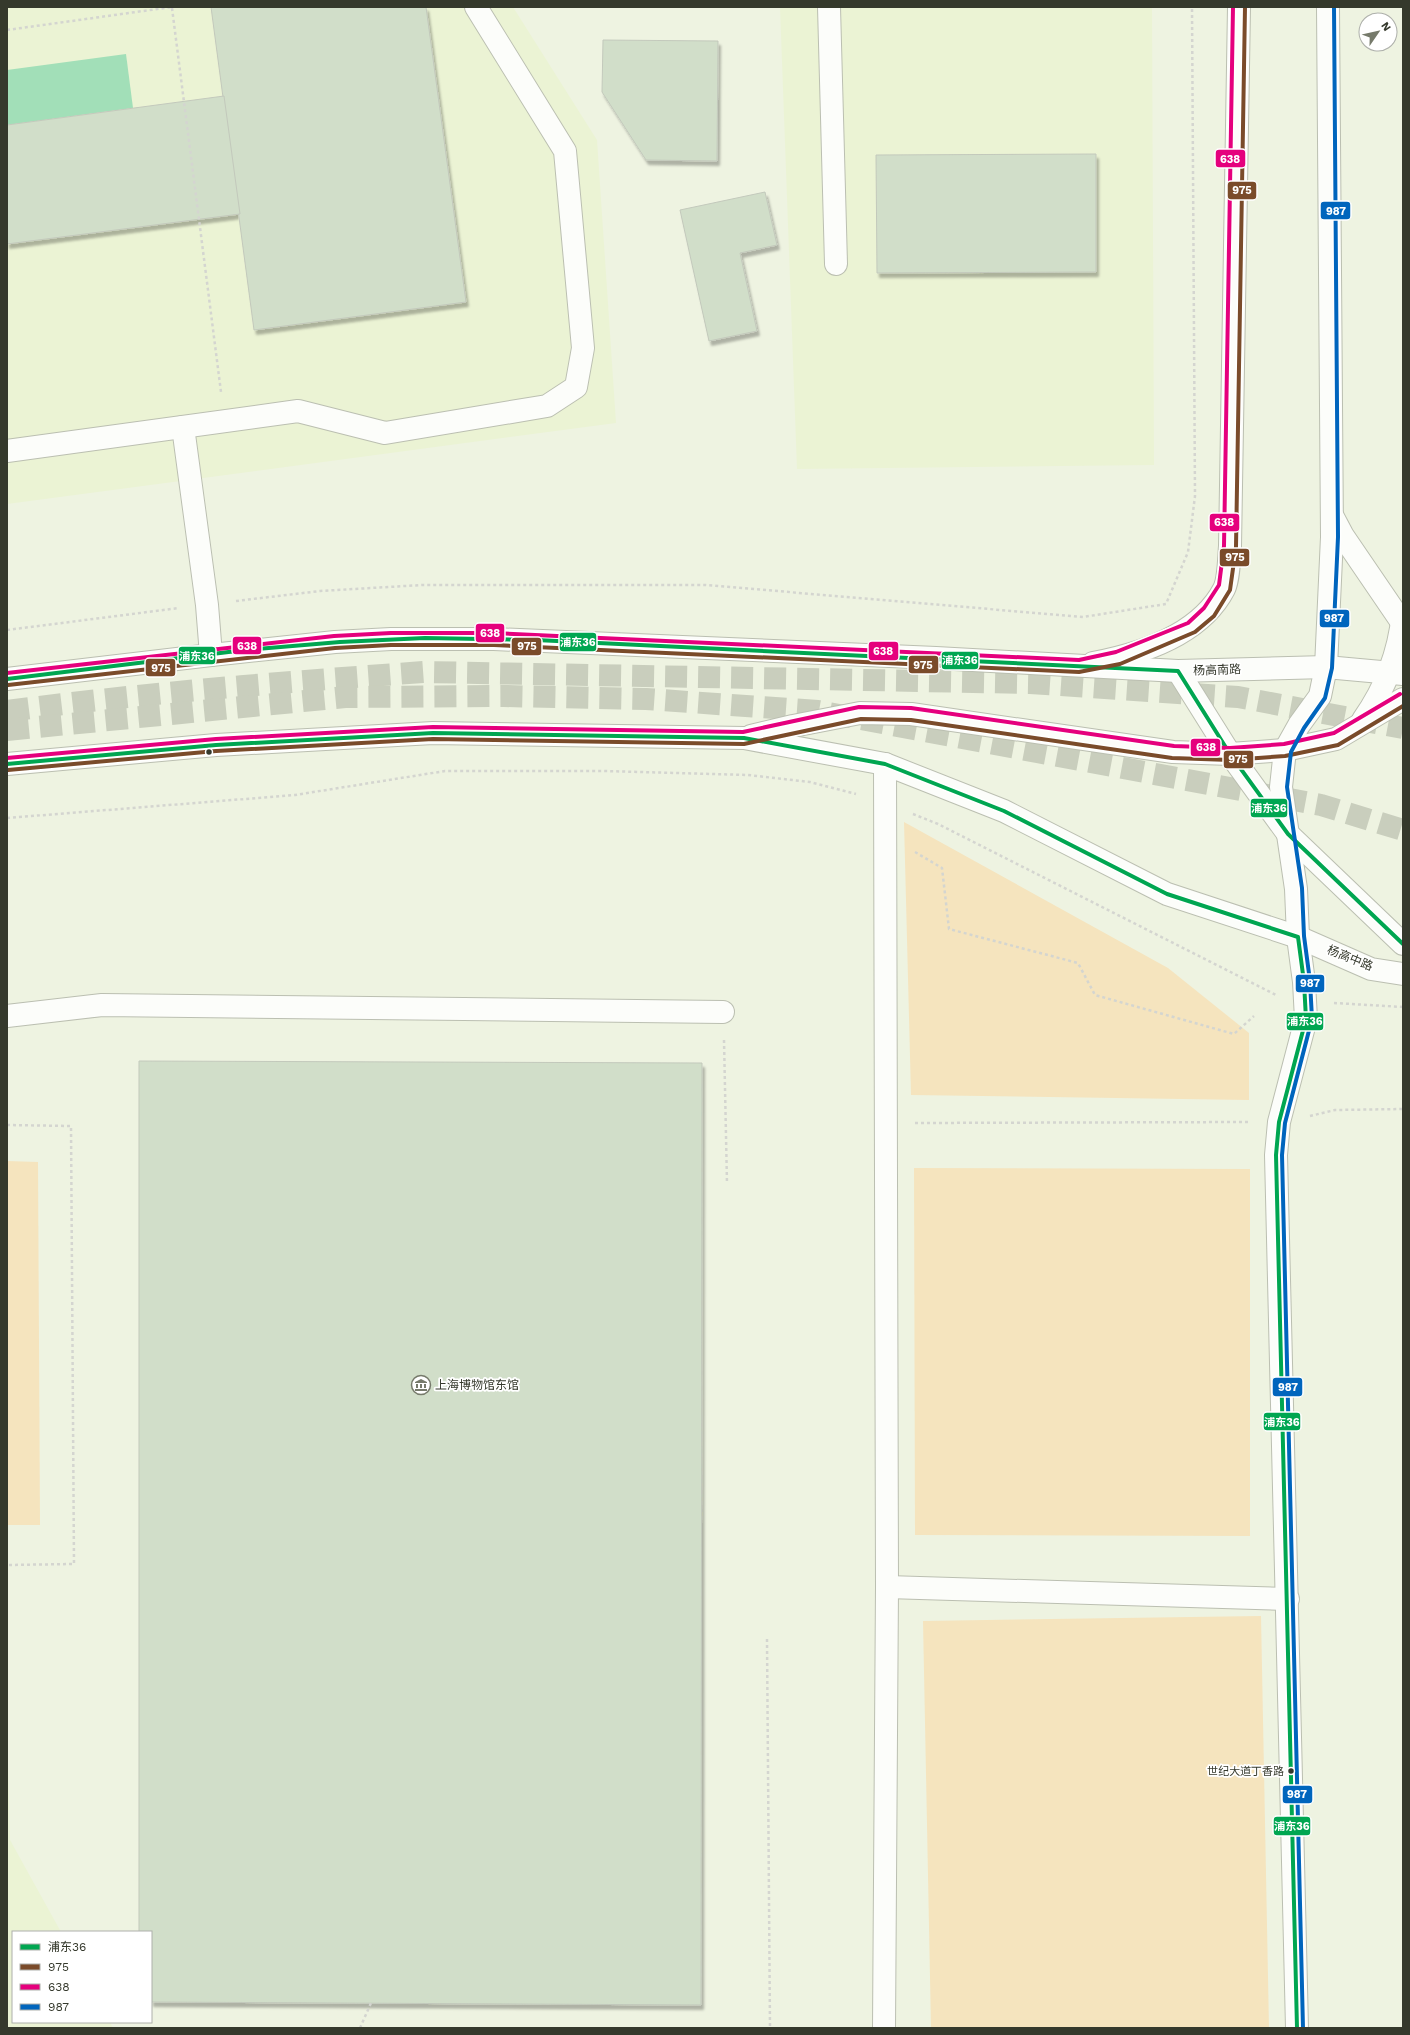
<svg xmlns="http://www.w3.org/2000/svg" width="1410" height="2035" font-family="'Work Sans','Noto Sans SC',sans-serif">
<defs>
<filter id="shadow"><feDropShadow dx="2.5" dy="4.5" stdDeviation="1" flood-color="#0004"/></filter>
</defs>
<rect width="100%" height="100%" fill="#eef3e1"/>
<g fill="#ebf3d4">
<path d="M7 7H513L597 140 616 423 7 504Z"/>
<path d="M780 7H1152L1154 465 797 469Z"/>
<path d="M7 1723 10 1840 61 1932H13V2022H110L113 2028H7Z"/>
</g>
<g fill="#f5e4be">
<path d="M904 822 1168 968 1249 1033V1100L911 1095Z"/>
<path d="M7 1161 38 1162 40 1525H7Z"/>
<path d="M914 1168 1250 1169V1536L915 1535Z"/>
<path d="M1261 1616 1269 2028H931L923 1621Z"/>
</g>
<path fill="#a2dfb8" d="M126 54 133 108 7 125V70Z"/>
<g fill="#d1dec9" stroke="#c3c9bc" filter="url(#shadow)">
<path d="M211 7H426L466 302 254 330Z"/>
<path d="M603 40 718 41 717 161 646 160 602 92Z"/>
<path d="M224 96 240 214 7 244V125Z"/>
<path d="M1096 154V272L877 273 876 155Z"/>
<path d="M765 192 777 245 740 253 757 331 709 341 680 210Z"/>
<path d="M139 1061 702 1063 701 2005 151 2002V1932H139Z"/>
</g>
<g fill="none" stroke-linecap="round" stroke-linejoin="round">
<g stroke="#c9cebd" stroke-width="22" stroke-dasharray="22 11" stroke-linecap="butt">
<path d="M7 711C145 693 285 682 424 672L1030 683 1238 697 1403 728"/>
<path d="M7 730 345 697 504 696 646 699 818 711 1321 805 1403 830"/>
</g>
<g stroke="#bbbfb1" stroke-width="24">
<g id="minor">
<path d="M829 7 836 264"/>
<path d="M183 427 207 605 211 655"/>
<path d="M7 451 298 411 385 433 547 406 576 387 583 348 565 151 476 7"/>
<path d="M1093 663C1141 654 1200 635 1224 589 1229 579 1229 558 1230 546L1239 7"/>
<path d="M7 1016 102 1005 723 1012"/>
<path d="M887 1587 1288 1599"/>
<path d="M884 2028 887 1587 885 764"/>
<path d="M1297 2028 1276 1155 1279 1122 1306 1019 1304 982 1298 937"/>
</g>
</g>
<g stroke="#bbbfb1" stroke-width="24">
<g id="major">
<path d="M1333 517 1343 536 1403 624"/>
<path d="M1178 671 1230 754 1288 834 1403 944"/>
<path d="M7 679 211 655 335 642 391 639H494L936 658 1178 671 1326 667 1403 674"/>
<path d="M1363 720C1385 689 1399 652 1403 614"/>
<path d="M751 736 793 726 860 713 911 714 1173 752 1230 754 1285 750 1336 739 1403 699"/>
<path d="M7 764 216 745 433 733 744 738 885 764 1004 811 1167 894 1298 937 1371 969 1403 974"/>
<path d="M1298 937 1296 889 1281 787 1285 750 1299 725 1320 696 1326 667 1332 537 1328 7"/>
</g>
</g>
<g stroke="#d4d5d0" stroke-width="2.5" stroke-dasharray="3 3" stroke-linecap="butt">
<path d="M172 8 221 392"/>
<path d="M7 30 172 7"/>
<path d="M236 601 320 591 422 585H706L1083 617 1166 604 1188 552 1195 496 1192 7"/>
<path d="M7 630 179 608"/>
<path d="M913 814 938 824 1276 995"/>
<path d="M7 818 295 795 445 771H604L748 775 810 782 856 794"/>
<path d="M915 852 942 868 949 929 1078 963 1095 995 1234 1034 1254 1016"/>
<path d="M1334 1003 1403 1007"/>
<path d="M724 1040 727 1184"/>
<path d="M1310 1116 1335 1110 1403 1109"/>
<path d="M915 1123 1250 1122"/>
<path d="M7 1125 71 1126 74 1564 7 1565"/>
<path d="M767 1639 770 2028"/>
<path d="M360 2028 371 2003"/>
</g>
<use href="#minor" stroke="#fcfdfa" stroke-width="22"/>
<use href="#major" stroke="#fcfdfa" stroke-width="22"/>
<g stroke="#fff" stroke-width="7">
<g id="bus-1">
<path d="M7 679 245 650 340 642 425 638 536 640 1178 671 1230 754 1288 834 1403 944"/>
<path d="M7 764 216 745 433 733 744 738 885 764 1004 811 1167 894 1298 937 1304 982 1306 1019 1279 1122 1276 1155 1297 2028"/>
</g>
</g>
<g stroke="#fff" stroke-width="7">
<g id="bus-2">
<path d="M8 685 335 648 391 645H494L1079 672 1120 664 1195 632 1214 616 1230 590 1236 547 1245 7"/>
<path d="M8 770 216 751 433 739 744 744 861 719 911 720 1172 758 1230 760 1285 756 1338 745 1403 706"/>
</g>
</g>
<g stroke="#fff" stroke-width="7">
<g id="bus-3">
<path d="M7 673 334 636 391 633H494L1079 660 1116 652 1188 623 1204 608 1219 585 1224 546 1233 7"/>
<path d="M7 758 216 739 433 727 743 732 859 707 911 708 1174 746 1230 748 1284 744 1334 733 1400 694"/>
</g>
</g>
<g stroke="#fff" stroke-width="7">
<path id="bus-4" d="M1303 2028 1282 1155 1285 1123 1312 1019 1310 981 1304 936 1302 888 1287 787 1291 752 1304 728 1325 698 1332 668 1338 537 1334 7"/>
</g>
<use href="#bus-1" stroke="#00a651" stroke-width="4"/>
<use href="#bus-2" stroke="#7a4b2a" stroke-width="4"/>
<use href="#bus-3" stroke="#e5007d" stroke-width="4"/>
<use href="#bus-4" stroke="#0065bd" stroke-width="4"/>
</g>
<defs>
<g id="museum-ring" transform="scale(1)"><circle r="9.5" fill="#fff" stroke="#767a6b" stroke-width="1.5"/><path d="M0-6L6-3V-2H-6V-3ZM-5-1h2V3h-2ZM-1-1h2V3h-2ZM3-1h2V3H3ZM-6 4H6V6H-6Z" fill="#767a6b"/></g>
</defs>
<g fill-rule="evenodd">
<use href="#museum-ring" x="421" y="1385"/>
</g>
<g fill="#35392c" stroke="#fff" stroke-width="1.5">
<circle cx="209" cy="752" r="3.5"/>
<circle cx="1291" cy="1771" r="3.5"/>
</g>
<g text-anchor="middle" stroke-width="3.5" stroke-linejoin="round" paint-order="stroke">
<g font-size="11" fill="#35392c" stroke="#fff" text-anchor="end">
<text x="1284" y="1775">世纪大道丁香路</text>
</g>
<g font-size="12" fill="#35392c" stroke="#fff">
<text transform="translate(1217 670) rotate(-2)" y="4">杨高南路</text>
<text transform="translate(1350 958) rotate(22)" y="4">杨高中路</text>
</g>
<g font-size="12" fill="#35392c" stroke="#fff" text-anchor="start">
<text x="435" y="1389">上海博物馆东馆</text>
</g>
</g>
<g stroke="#fff" stroke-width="1.5">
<rect x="1215" y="149" width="31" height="19" rx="4" fill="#e5007d"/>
<rect x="1227" y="181" width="30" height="19" rx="4" fill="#7a4b2a"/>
<rect x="1320" y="201" width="31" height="19" rx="4" fill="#0065bd"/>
<rect x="1209" y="513" width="31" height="19" rx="4" fill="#e5007d"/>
<rect x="1219" y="548" width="31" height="19" rx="4" fill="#7a4b2a"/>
<rect x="1319" y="609" width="31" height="19" rx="4" fill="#0065bd"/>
<rect x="475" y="623" width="30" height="20" rx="4" fill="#e5007d"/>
<rect x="559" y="632" width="38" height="20" rx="4" fill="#00a651"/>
<rect x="232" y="636" width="30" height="19" rx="4" fill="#e5007d"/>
<rect x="511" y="637" width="31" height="19" rx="4" fill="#7a4b2a"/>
<rect x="868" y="641" width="31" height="20" rx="4" fill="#e5007d"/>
<rect x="178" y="646" width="38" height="19" rx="4" fill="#00a651"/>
<rect x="941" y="651" width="38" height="19" rx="4" fill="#00a651"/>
<rect x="908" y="655" width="31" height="19" rx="4" fill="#7a4b2a"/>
<rect x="145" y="658" width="31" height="19" rx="4" fill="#7a4b2a"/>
<rect x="1190" y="738" width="31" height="19" rx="4" fill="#e5007d"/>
<rect x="1223" y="750" width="31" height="19" rx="4" fill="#7a4b2a"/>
<rect x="1250" y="798" width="38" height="20" rx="4" fill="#00a651"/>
<rect x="1295" y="974" width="30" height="19" rx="4" fill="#0065bd"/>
<rect x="1286" y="1012" width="38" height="19" rx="4" fill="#00a651"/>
<rect x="1272" y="1377" width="31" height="20" rx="4" fill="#0065bd"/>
<rect x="1263" y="1412" width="38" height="19" rx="4" fill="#00a651"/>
<rect x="1282" y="1785" width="31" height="19" rx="4" fill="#0065bd"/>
<rect x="1273" y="1816" width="38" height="20" rx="4" fill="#00a651"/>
</g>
<g font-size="11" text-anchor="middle" font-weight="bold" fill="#fff">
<text x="1230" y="163">638</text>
<text x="1242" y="194">975</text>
<text x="1336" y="215">987</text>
<text x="1224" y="526">638</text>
<text x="1235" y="561">975</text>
<text x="1334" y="622">987</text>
<text x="490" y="637">638</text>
<text x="578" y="646">浦东36</text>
<text x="247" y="650">638</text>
<text x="527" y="650">975</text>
<text x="883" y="655">638</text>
<text x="197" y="660">浦东36</text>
<text x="960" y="664">浦东36</text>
<text x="923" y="669">975</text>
<text x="161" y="672">975</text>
<text x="1206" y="751">638</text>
<text x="1238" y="763">975</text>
<text x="1269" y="812">浦东36</text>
<text x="1310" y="987">987</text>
<text x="1305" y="1025">浦东36</text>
<text x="1288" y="1391">987</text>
<text x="1282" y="1426">浦东36</text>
<text x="1297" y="1798">987</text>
<text x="1292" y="1830">浦东36</text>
</g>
<rect width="1410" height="2035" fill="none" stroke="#35392c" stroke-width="16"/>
<rect x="12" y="1931" width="140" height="92" fill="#ffffff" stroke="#aeb0ab"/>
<rect x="20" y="1944" width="20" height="6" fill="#00a651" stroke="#aeb0ab"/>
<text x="48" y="1951" font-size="12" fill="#35392c">浦东36</text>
<rect x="20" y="1964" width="20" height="6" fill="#7a4b2a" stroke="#aeb0ab"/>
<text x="48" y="1971" font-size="12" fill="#35392c">975</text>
<rect x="20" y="1984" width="20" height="6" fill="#e5007d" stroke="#aeb0ab"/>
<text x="48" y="1991" font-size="12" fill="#35392c">638</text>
<rect x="20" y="2004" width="20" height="6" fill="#0065bd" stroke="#aeb0ab"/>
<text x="48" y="2011" font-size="12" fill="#35392c">987</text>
<g transform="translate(1378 32) rotate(56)"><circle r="19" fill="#ffffff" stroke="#aeb0ab"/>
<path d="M0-3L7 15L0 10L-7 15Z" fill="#767a6b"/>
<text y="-6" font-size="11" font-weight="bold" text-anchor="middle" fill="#35392c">N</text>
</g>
</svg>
